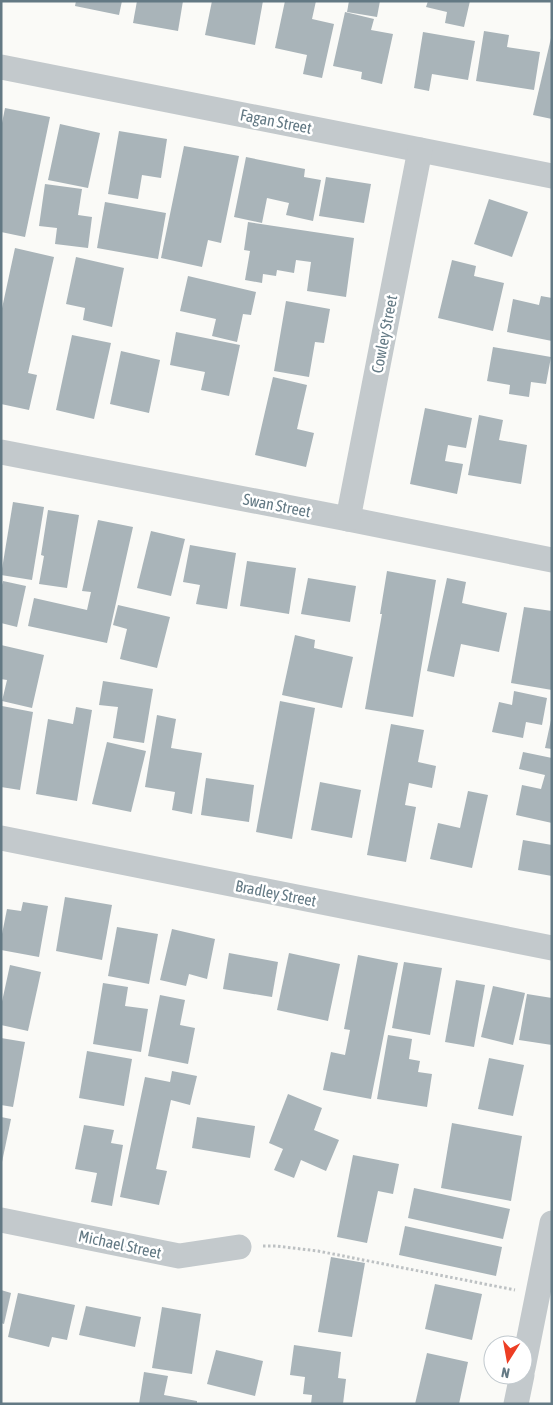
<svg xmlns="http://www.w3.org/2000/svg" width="553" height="1405" font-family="'Asap Condensed',sans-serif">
<rect width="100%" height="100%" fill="#fafaf7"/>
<g fill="#a9b4b9">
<path d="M76 1H122L119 15 75 6Z"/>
<path d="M137 1H183L178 31 133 23Z"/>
<path d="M212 1H263L255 45 205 35Z"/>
<path d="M285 1H316L312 19 334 24 322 78 303 74 307 55 275 48Z"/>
<path d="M349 1H380L377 17 347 12Z"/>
<path d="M428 1H470L464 27 445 23 447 12 426 7Z"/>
<path d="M345 12 374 19 371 30 393 34 382 84 361 79 362 72 333 66Z"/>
<path d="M484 31 509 35 507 47 540 52 534 90 476 81Z"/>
<path d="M423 32 475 41 468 80 432 74 429 91 414 88Z"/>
<path d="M551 38 552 39V119L533 115Z"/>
<path d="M5 108 50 117 25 237 1 232V128Z"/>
<path d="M60 124 100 133 88 188 48 180Z"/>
<path d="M119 131 167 139 161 178 142 175 138 199 108 194Z"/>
<path d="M184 146 239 156 221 243 208 240 202 267 161 258Z"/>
<path d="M246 157 305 169 304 177 321 180 313 221 286 215 289 203 267 198 262 223 234 217Z"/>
<path d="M326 177 371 184 364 223 319 216Z"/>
<path d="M45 184 82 189 78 215 92 217 88 248 55 244 57 228 39 226Z"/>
<path d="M489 199 528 212 512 257 474 244Z"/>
<path d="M105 202 166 213 158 259 97 248Z"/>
<path d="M248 222 354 238 346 297 307 291 311 262 296 260 294 273 277 270 276 276 263 274 262 283 245 280 250 251 244 250Z"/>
<path d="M15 248 54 257 28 373 37 375 29 410 1 404V313Z"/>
<path d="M76 257 124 268 112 327 83 320 85 308 66 304Z"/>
<path d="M452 260 476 266 474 276 504 283 493 331 438 318Z"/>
<path d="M188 276 256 292 251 315 243 314 237 342 212 336 216 319 180 311Z"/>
<path d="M541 296 552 298V341L507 332 513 299 539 305Z"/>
<path d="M286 301 330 309 324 343 315 342 309 377 274 371Z"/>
<path d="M176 332 240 345 229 396 201 390 205 372 170 365Z"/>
<path d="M72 335 111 343 94 419 56 410Z"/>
<path d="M493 347 551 357 546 384 531 382 529 397 509 394 510 385 487 381Z"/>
<path d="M121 351 160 360 149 413 110 404Z"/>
<path d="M273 377 307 385 297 429 314 433 306 467 255 455Z"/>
<path d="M425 408 472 418 466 448 448 445 445 461 463 464 457 494 410 484Z"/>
<path d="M479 415 503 420 499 440 527 445 521 484 468 475Z"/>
<path d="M13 502 44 507 32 580 1 575Z"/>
<path d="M48 510 79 515 67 588 39 584 44 556 41 555Z"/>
<path d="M98 520 133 527 107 643 28 626 34 598 87 610 91 592 82 591Z"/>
<path d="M151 531 185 539 171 596 137 588Z"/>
<path d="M190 545 236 553 227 609 196 604 200 585 183 582Z"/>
<path d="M247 561 296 568 289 614 240 606Z"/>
<path d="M387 571 436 580 413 717 365 709 382 614H380Z"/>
<path d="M308 578 356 586 350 622 301 614Z"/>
<path d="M447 578 466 582 462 603 507 613 499 652 461 644 454 677 427 671Z"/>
<path d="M3 581 26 586 17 627 1 623V589Z"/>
<path d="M118 605 170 617 157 668 120 659 127 629 113 625Z"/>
<path d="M524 607 552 611V690L511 683Z"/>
<path d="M295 635 315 640 314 648 353 657 342 708 282 695Z"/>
<path d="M1 645 44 655 32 708 2 701 7 680 1 679Z"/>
<path d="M103 681 153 689 144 743 113 738 118 707 99 705Z"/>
<path d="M514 691 547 698 542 725 526 722 523 738 492 732 499 702 512 705Z"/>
<path d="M280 701 315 708 292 839 256 832Z"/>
<path d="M2 706 33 712 20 790 1 787Z"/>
<path d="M76 707 92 710 77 801 36 794 48 719 73 724Z"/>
<path d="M157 715 176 719 171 748 202 753 192 814 172 810 175 792 145 787Z"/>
<path d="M551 720H552V749L545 748Z"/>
<path d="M391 724 424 730 418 762 436 766 432 788 409 783 405 805 416 807 406 862 367 855Z"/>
<path d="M107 742 146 751 131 812 92 804Z"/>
<path d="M523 752 552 758V823L516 815 522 785 541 789 545 775 519 769Z"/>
<path d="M206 778 254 785 249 822 201 815Z"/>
<path d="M320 782 361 790 352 838 311 830Z"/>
<path d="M468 791 488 795 472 868 430 859 438 823 460 828Z"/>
<path d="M523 840 552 845V876L518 870Z"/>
<path d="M65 897 112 905 102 960 56 951Z"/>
<path d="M23 902 48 906 39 957 1 950V939L7 909 21 911Z"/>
<path d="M117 927 158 934 149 984 108 976Z"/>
<path d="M172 929 215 939 207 979 189 974 186 986 160 980Z"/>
<path d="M229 953 278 962 272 997 223 989Z"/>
<path d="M289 953 340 964 328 1021 277 1010Z"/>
<path d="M358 955 398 963 371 1099 323 1090 331 1052 345 1055 350 1030 344 1029Z"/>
<path d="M404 962 442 968 430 1035 392 1028Z"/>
<path d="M10 965 41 972 28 1031 1 1025V1006Z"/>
<path d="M456 980 485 985 474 1047 445 1042Z"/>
<path d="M103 983 128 987 125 1006 148 1009 141 1052 93 1044Z"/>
<path d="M493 986 525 993 513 1045 481 1037Z"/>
<path d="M527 994 552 998V1045L519 1040Z"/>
<path d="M160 995 185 1000 180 1025 195 1028 188 1064 148 1056Z"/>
<path d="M388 1035 412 1039 409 1059 420 1061 418 1072 432 1074 427 1107 377 1099Z"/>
<path d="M1 1038 25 1042 13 1107 1 1105Z"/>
<path d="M87 1051 132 1059 124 1106 79 1098Z"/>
<path d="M489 1058 524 1065 513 1116 478 1109Z"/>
<path d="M172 1071 197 1076 190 1105 171 1100 156 1169 167 1171 159 1205 120 1197 145 1077 170 1082Z"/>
<path d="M288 1094 322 1108 314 1130 339 1140 326 1171 301 1160 294 1178 274 1170 283 1149 269 1143Z"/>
<path d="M1 1117 11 1119 2 1162H1Z"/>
<path d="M197 1117 255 1126 250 1158 192 1148Z"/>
<path d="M452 1123 522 1136 511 1201 441 1188Z"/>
<path d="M84 1125 114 1130 111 1143 123 1145 112 1206 91 1202 97 1173 75 1169Z"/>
<path d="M353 1155 399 1164 393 1194 378 1191 367 1243 337 1237Z"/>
<path d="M414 1188 510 1209 503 1239 408 1218Z"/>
<path d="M405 1226 502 1247 496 1276 399 1255Z"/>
<path d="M331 1257 365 1263 352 1337 318 1332Z"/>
<path d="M435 1284 482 1294 472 1340 425 1329Z"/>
<path d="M1 1290 11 1293 4 1324 1 1323Z"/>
<path d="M18 1293 75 1305 67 1340 52 1337 49 1347 8 1337Z"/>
<path d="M86 1306 141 1317 135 1347 79 1335Z"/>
<path d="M162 1307 201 1314 192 1374 152 1368Z"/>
<path d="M294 1345 341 1352 338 1378 346 1379 343 1404H311L312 1395 303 1394 305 1377 290 1375Z"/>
<path d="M216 1350 263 1361 255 1396 207 1384Z"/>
<path d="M427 1353 468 1362 459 1404H415Z"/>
<path d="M144 1372 168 1376 164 1395 197 1401V1404H139Z"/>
</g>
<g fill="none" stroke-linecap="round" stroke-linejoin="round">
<path stroke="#bdc1c3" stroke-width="3" stroke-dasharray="2.5 2.5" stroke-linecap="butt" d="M263 1246H276L318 1251 515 1290"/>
<g stroke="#c3c9cc" stroke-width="25">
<path d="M1 67 552 176"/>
<path d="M1 452 348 519 552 560"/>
<path d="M348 519 420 150"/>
<path d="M1 838 552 948"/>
<path d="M1 1220 179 1256 239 1247"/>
<path d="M523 1368 552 1223"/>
<path d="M516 1404 522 1375"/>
</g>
</g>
<g text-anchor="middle" stroke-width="5" stroke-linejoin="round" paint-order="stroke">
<g font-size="16" fill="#637984" stroke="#fff">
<text transform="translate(276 121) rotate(11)" y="6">Fagan Street</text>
<text transform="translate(384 334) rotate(-79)" y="6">Cowley Street</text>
<text transform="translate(277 505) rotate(11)" y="6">Swan Street</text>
<text transform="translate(276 893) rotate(11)" y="6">Bradley Street</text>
<text transform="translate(120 1244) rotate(12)" y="6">Michael Street</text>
</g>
</g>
<rect width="553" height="1405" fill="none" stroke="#637984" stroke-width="5"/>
<g transform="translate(508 1360) rotate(191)"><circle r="24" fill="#ffffff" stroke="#c1c9ce"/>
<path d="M0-4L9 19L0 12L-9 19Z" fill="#ed3e24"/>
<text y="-8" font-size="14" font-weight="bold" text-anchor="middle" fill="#637984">N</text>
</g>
</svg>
